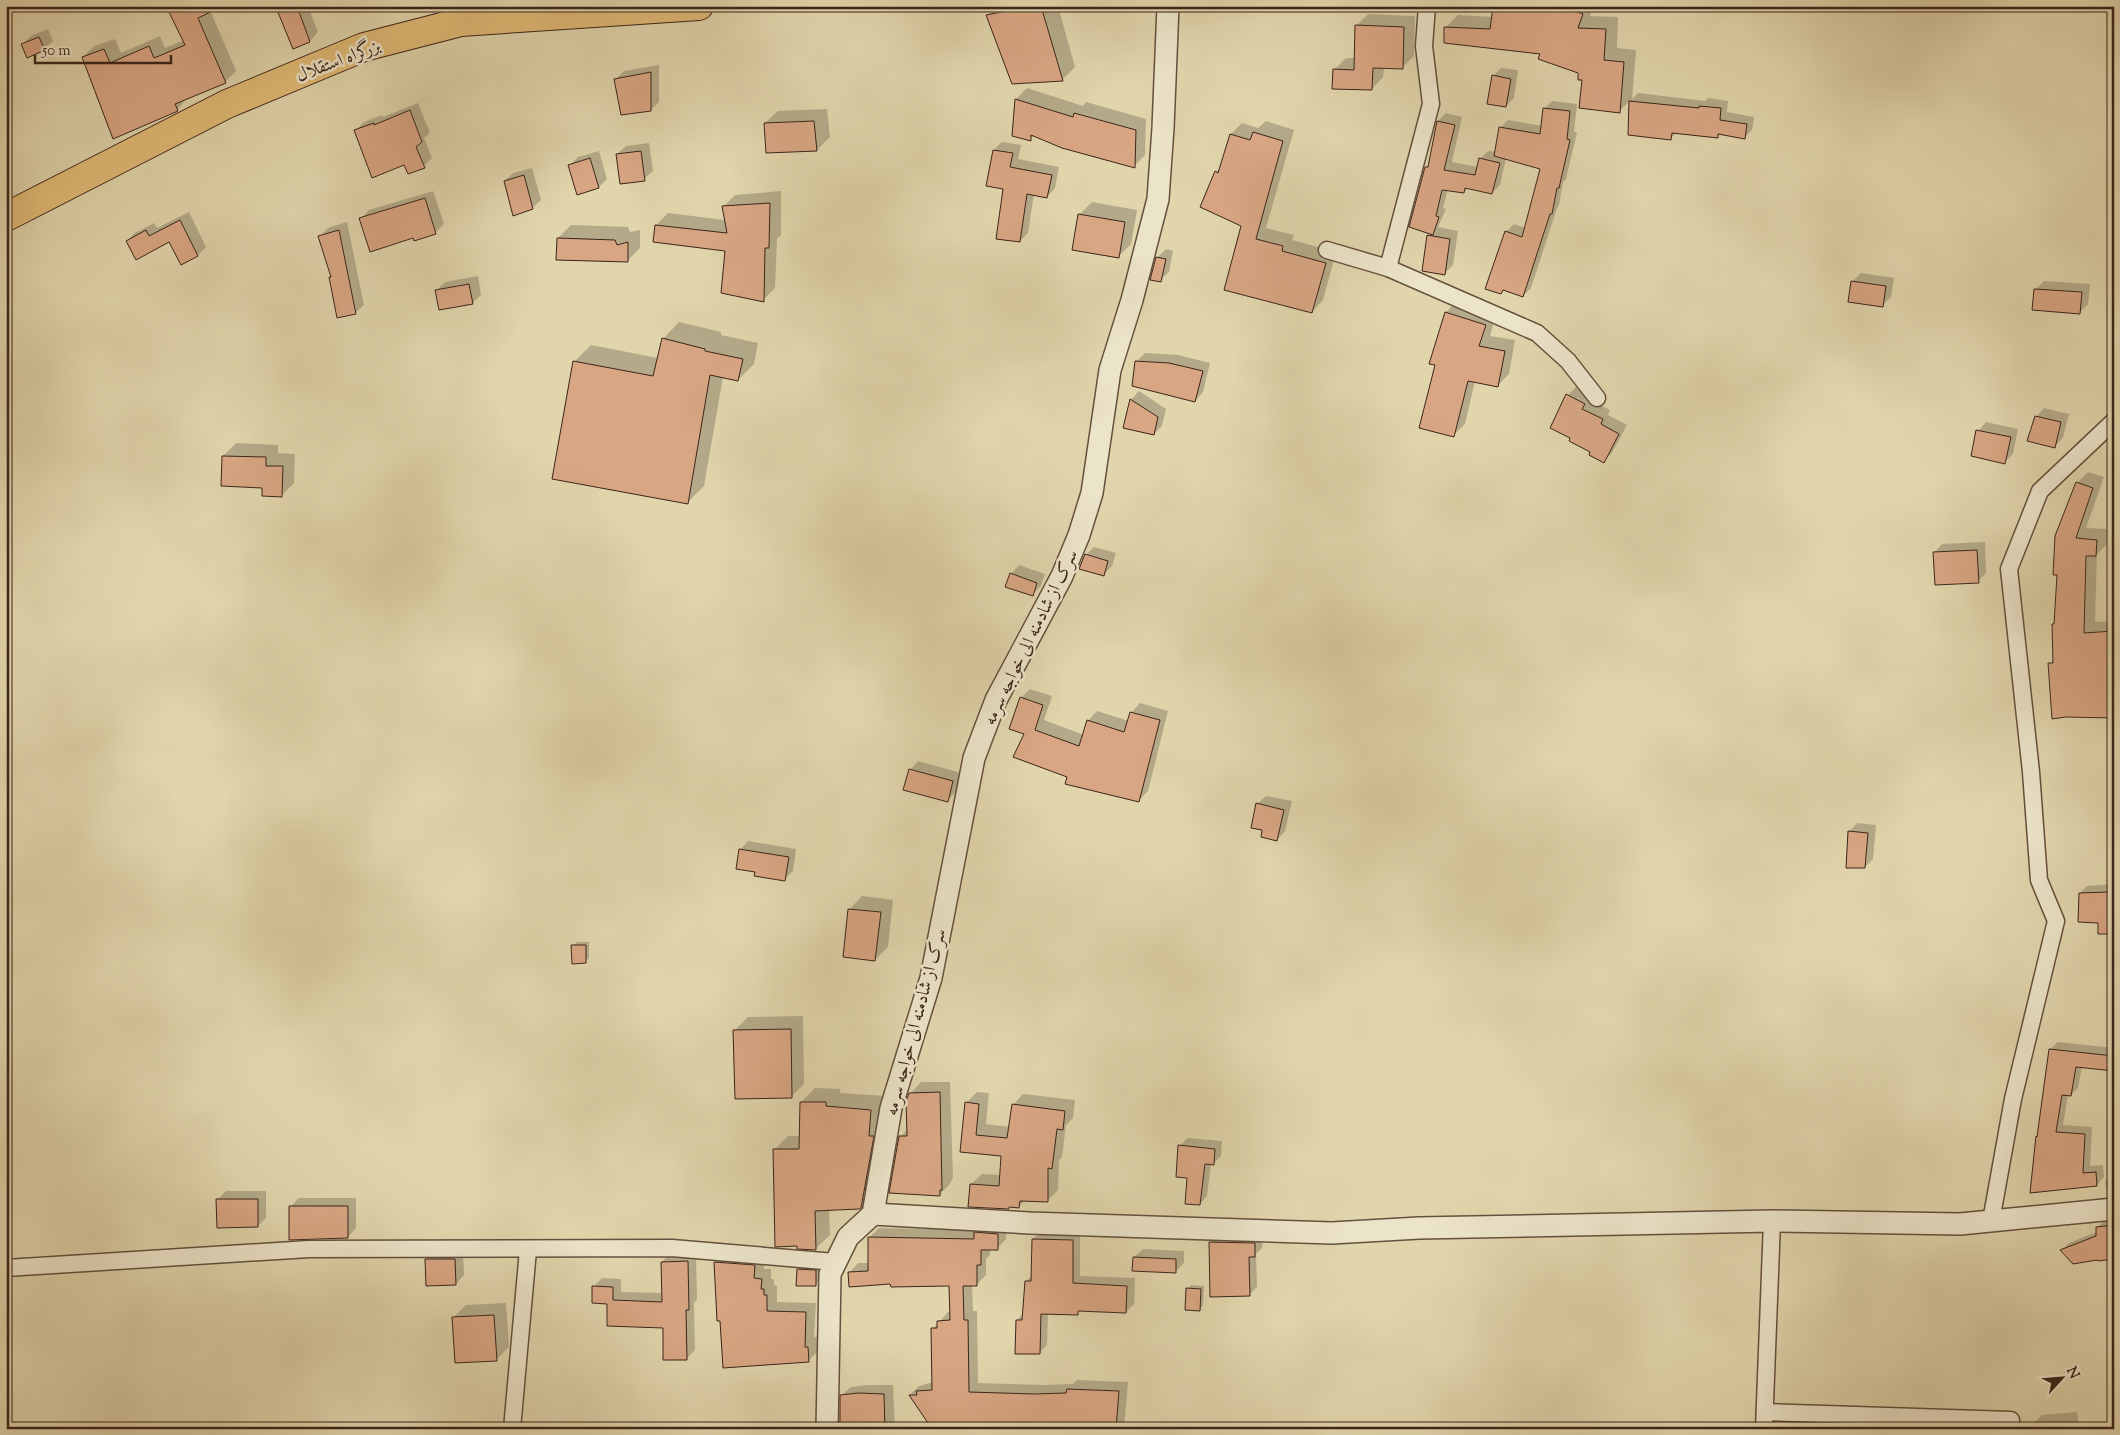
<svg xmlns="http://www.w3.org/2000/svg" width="2120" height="1435" font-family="'Sorts Mill Goudy',Amiri,serif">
<rect width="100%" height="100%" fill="#e1d5ac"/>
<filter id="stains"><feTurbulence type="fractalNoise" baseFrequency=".004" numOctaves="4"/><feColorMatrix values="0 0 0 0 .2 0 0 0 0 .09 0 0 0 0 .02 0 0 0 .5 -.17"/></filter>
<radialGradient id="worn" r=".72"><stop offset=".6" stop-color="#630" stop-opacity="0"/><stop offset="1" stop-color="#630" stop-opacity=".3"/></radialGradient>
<g fill="#0003">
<path d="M168 6 210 10 236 71 225 82 188 97 177 110 83 57 94 46 115 39 121 53 160 36 165 48 184 40Z"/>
<path d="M283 6H308L318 32 310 41 279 10Z"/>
<path d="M364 6H377L366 11Z"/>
<path d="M997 6H1058L1075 67 1062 80 988 15Z"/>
<path d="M1494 6H1593L1590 16 1618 17 1617 48 1636 50 1632 99 1638 93 1705 101 1708 98 1728 101 1727 112 1754 117 1752 130 1745 137 1721 133 1717 137 1677 132 1671 138 1629 134 1630 101 1619 111 1583 79 1580 72 1541 53 1445 28 1458 15 1493 17Z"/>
<path d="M1368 14 1415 16 1414 56 1402 68 1384 67 1383 77 1372 89 1334 70 1346 58H1355L1356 26Z"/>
<path d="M48 29 53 41 44 49 23 44 31 36Z"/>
<path d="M659 65V102L651 110 616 79 624 71Z"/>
<path d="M1501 68 1518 70 1514 98 1506 106 1493 76Z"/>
<path d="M1027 88 1083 106 1086 102 1146 119 1145 155 1134 166 1035 135 1030 139 1013 135 1016 99Z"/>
<path d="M1552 101 1577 104 1574 132H1577L1566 179 1563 182 1559 205 1557 208 1531 288 1523 296 1505 289 1501 293 1506 232 1514 224 1526 228 1542 168 1506 158 1500 185 1492 193 1469 187 1464 192 1448 189 1443 208 1446 209 1438 227 1458 231 1453 265 1444 274 1429 236 1431 233 1426 167 1429 164 1438 121 1446 113 1462 117 1452 162 1478 167 1480 159 1488 151 1496 152 1501 127 1508 120 1542 126 1544 109Z"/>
<path d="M418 103 430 133 424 138 432 158 424 166 405 164 355 131 364 122 382 115 383 117Z"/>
<path d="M827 109 830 137 817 150 765 123 778 111Z"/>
<path d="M1266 121 1294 130 1266 228 1294 235 1292 240 1336 252 1323 300 1312 312 1243 225 1202 206 1216 172 1221 167 1231 134 1242 123 1258 128Z"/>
<path d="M1002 142 1021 145 1018 159 1059 167 1055 188 1047 197 1034 194 1028 233 1020 241 1005 188 988 185 994 150Z"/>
<path d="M649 143 653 171 644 179 617 154 626 146Z"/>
<path d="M599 151 607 179 599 187 569 166 578 157Z"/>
<path d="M532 168 541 200 532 208 505 181 513 173Z"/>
<path d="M433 191 444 224 435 233 414 236 361 219 369 210Z"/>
<path d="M781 191V235L777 239 775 288 763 300 726 250 656 225 668 213 725 220 723 207 735 195Z"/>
<path d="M1092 202 1137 210 1131 244 1118 257 1079 215Z"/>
<path d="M189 212 206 247 198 255 181 264 170 240 127 241 135 233 154 223 157 228Z"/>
<path d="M347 222 364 305 355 313 332 276 320 236 328 228Z"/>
<path d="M571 225 628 227 630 232 640 230V248L627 261 558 238Z"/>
<path d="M1166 249 1173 251 1169 272 1160 280 1157 258Z"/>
<path d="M1861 273 1894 278 1891 297 1883 305 1852 282Z"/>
<path d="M478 276 481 295 472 303 437 290 445 282Z"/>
<path d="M2044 281 2090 284 2088 304 2080 312 2035 290Z"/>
<path d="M1457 301 1496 314 1490 336 1515 340 1509 374 1498 385 1475 381 1465 424 1454 435 1436 364 1430 363 1446 312Z"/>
<path d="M679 322 721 332V335L758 343 754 364 738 380 723 377 704 486 688 502 574 362 591 345 658 358 663 339Z"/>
<path d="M1145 353 1178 355 1210 363 1203 392 1195 401 1137 361Z"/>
<path d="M1576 387 1592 395 1590 400 1610 410 1608 415 1627 425 1612 453 1604 461 1591 452 1568 395Z"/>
<path d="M1139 391 1166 409 1162 426 1154 434 1131 400Z"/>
<path d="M2044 408 2069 414 2063 438 2054 447 2036 417Z"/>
<path d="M1986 422 2018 429 2013 454 2005 462 1978 431Z"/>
<path d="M236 443 278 445V453L295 454 294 483 281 496 264 486 223 456Z"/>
<path d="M2088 472 2104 477 2086 528 2107 529V544L2097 554 2095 622 2114 621V717L2049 664 2054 659 2053 624 2055 622 2077 483Z"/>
<path d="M1985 542 1986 573 1978 581 1934 553 1942 544Z"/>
<path d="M1094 547 1116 553 1112 566 1104 574 1086 555Z"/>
<path d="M1019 565 1045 574 1041 586 1032 595 1011 574Z"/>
<path d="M1030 689 1052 696 1044 720 1084 735 1088 721 1097 711 1129 721 1131 713 1140 703 1168 711 1148 791 1139 800 1069 776 1026 734 1021 698Z"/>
<path d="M918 761 961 773 956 792 947 800 910 770Z"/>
<path d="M1266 796 1292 801 1285 831 1277 840 1264 829 1257 804Z"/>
<path d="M1857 823 1876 825 1873 859 1865 867 1849 832Z"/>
<path d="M748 841 796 849 793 871 784 880 740 850Z"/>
<path d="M2114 884V932L2099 921 2080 893 2087 886Z"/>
<path d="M862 896 893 900 888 947 875 960 850 909Z"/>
<path d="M577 942H589V958L585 962 573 946Z"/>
<path d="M803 1016 804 1084 791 1097 735 1030 748 1017Z"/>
<path d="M2058 1042 2114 1048V1093H2110L2113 1070 2082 1067 2078 1088 2071 1095H2068L2063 1125 2092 1127 2090 1166 2103 1165 2104 1177 2097 1185 2031 1191 2037 1137 2039 1135 2050 1049Z"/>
<path d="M921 1082H950L953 1177 950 1184 939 1195 900 1137 908 1129 910 1094Z"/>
<path d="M815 1088 840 1089V1093L885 1096 875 1192 859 1208 829 1209 830 1235 815 1249 774 1150 788 1136H801V1102Z"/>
<path d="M977 1092 989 1093 986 1124 1010 1127 1013 1105 1023 1094 1075 1100 1073 1118 1066 1125 1062 1157 1059 1160 1058 1190 1047 1201 1025 1200 1019 1207 1010 1206 1008 1208 971 1184 982 1174 1001 1175 1002 1155 961 1151 966 1103Z"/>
<path d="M1187 1138 1222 1141 1221 1156 1213 1164H1211L1207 1196 1200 1204 1188 1177 1180 1146Z"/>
<path d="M2114 1173V1193L2107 1194 2105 1182Z"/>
<path d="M226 1191H266V1218L258 1226 217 1200Z"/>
<path d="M299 1198H356V1228L348 1237 290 1207Z"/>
<path d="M2114 1218V1258L2062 1250 2069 1243 2097 1232V1228L2105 1220Z"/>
<path d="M1007 1225 1006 1239 997 1249H990V1255L986 1259V1275L976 1285H972L973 1311H977L978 1383 1045 1385 1073 1384 1077 1380 1128 1382 1124 1429H1085V1424H1053L1054 1429H933L910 1395 919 1386 933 1382V1329L948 1312H951L950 1285 892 1283 849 1273 858 1263H870L869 1238 879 1228 978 1230Z"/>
<path d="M1041 1231 1080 1232V1276L1135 1278 1134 1304 1126 1312 1080 1310 1077 1313H1048L1047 1345 1039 1353 1017 1320 1024 1313 1026 1281 1033 1275V1239Z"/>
<path d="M1218 1234 1263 1236 1262 1248 1256 1254 1257 1287 1249 1295 1210 1242Z"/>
<path d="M1143 1249 1184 1251V1263L1175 1272 1134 1257Z"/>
<path d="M435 1251H463L464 1275 456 1284 427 1259Z"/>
<path d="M725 1252 764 1255V1269H771V1279H774V1285L777 1286V1302L816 1303 814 1337H817L818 1351 808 1361 715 1262Z"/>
<path d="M696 1253 697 1300 694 1303 695 1350 686 1359 664 1327 609 1302 594 1286 602 1278 621 1279V1292L663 1293 662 1262 670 1254Z"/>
<path d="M806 1261 824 1262 823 1276 815 1285 798 1269Z"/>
<path d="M1191 1285 1204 1286 1203 1306 1199 1310 1188 1289Z"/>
<path d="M506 1303 509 1347 496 1360 453 1318 466 1305Z"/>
<path d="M868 1385H893L895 1429H841V1396L851 1387Z"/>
<path d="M2077 1412 2079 1429H2034L2033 1424 2042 1415Z"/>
<path d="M1796 1415 1835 1416V1429H1788V1423Z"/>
</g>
<g fill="#d8a683" stroke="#3b241a">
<path d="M166 6H223L198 18 226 83 175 104 178 111 113 139 82 57 104 49 110 63 149 46 154 58 185 45Z"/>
<path d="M287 6H297L310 42 293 49 277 10Z"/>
<path d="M1033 6H1041L1063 81 1012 84 986 15Z"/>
<path d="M1493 6H1559L1583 14 1578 28 1606 29 1604 60 1624 62 1620 113 1579 108 1582 80H1578V73L1538 59 1540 54 1444 43V27L1490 29Z"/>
<path d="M1355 25 1404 27 1403 69 1373 68 1372 90 1332 89 1333 69 1354 70Z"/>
<path d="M39 37 45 50 27 58 21 44Z"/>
<path d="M651 72V111L621 115 614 79Z"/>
<path d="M1492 75 1511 79 1506 107 1487 104Z"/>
<path d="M1015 99 1073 117 1074 113 1136 130 1135 168 1062 148 1031 135V141L1012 136Z"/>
<path d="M1629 101 1699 108V106L1721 108 1720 120 1747 124 1745 139 1718 134V138L1672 133 1671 140 1628 135Z"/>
<path d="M1543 108 1570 111 1567 139 1570 140 1559 188H1557L1552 214H1550L1523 297 1503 290 1501 294 1485 289 1505 231 1522 237 1540 169 1494 156 1499 127 1540 134Z"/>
<path d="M410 110 422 142 416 147 425 168 408 174 404 165 372 178 354 130 374 123V125Z"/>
<path d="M814 121 817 151 766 153 764 123Z"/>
<path d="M1437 121 1455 125 1444 170 1475 175 1479 158 1500 163 1492 194 1465 188 1464 193 1442 190 1436 216 1439 217 1433 235 1409 227 1425 167H1428Z"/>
<path d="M1253 132 1283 141 1256 239 1283 246 1282 251 1326 263 1312 313 1224 290 1241 226 1200 207 1215 171 1218 173 1230 134 1250 140Z"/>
<path d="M993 150 1013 153 1010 167 1052 175 1047 198 1027 194 1020 242 996 239 1003 189 986 186Z"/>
<path d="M641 151 645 181 620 184 616 154Z"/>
<path d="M590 158 599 188 577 195 568 165Z"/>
<path d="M524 175 533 209 513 216 504 181Z"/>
<path d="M425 198 436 234 414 241 413 238 370 252 359 218Z"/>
<path d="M770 203 769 248H765L764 302 721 293 725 251 653 242 655 225 727 233 722 206Z"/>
<path d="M1078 214 1125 222 1119 258 1072 250Z"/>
<path d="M180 220 198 256 181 265 169 242 136 260 126 241 146 230 149 236Z"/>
<path d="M339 230 356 314 337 318 329 277H331L318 236Z"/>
<path d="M1427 235 1450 239 1445 275 1422 271Z"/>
<path d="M557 238 615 240 617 245 628 242V262L556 260Z"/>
<path d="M1156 257 1166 259 1161 282 1150 280Z"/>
<path d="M1851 281 1886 286 1883 307 1848 302Z"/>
<path d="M469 284 473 304 439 310 435 290Z"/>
<path d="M2034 289 2082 292 2080 314 2032 310Z"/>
<path d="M1445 312 1486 325 1479 346 1505 351 1498 387 1468 381 1454 437 1419 428 1435 365 1429 364Z"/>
<path d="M662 338 705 349V351L743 359 738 381 710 375 688 504 552 479 573 361 653 376Z"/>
<path d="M1135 361 1169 363 1203 371 1195 402 1132 386Z"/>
<path d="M1566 394 1585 404 1582 409 1603 419 1601 424 1619 434 1604 463 1589 455 1590 452 1569 441 1570 438 1550 428Z"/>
<path d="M1130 399 1158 417 1154 435 1123 428Z"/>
<path d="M2035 416 2061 422 2055 448 2027 441Z"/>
<path d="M1976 430 2011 437 2005 464 1971 456Z"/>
<path d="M222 456 266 457V466H283L282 497 262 496V488L221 486Z"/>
<path d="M2076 482 2093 488 2076 538 2097 540 2096 556H2086L2084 633 2114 631V718L2066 717 2052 719 2048 663H2053L2052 624H2054L2057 575H2053L2055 536Z"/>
<path d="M1977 550 1979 583 1935 585 1933 552Z"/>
<path d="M1085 554 1108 561 1104 576 1079 569Z"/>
<path d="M1010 573 1037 583 1033 596 1005 587Z"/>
<path d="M1020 697 1043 705 1035 730 1079 746 1087 720 1124 732 1130 712 1160 720 1139 802 1065 784 1067 777 1013 757 1024 734 1009 729Z"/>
<path d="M909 769 953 781 948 802 903 790Z"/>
<path d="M1256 803 1284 810 1277 841 1261 837 1262 830 1251 828Z"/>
<path d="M1848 831 1868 833 1865 868H1846Z"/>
<path d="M739 849 789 857 785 881 754 876 755 872 736 869Z"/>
<path d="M2110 892 2114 934H2098V923L2078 922 2079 893Z"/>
<path d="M848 909 881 912 875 961 843 957Z"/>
<path d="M571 945H586V963L572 964Z"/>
<path d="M791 1029 792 1098 735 1099 733 1030Z"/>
<path d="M2049 1049 2114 1056V1071L2076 1067 2071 1096 2062 1095 2056 1132 2085 1134 2083 1173 2096 1172 2097 1186 2030 1193 2036 1136 2037 1137Z"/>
<path d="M940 1092 942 1190H940V1196L889 1193 899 1136H907L906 1101 909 1093Z"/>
<path d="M800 1102H826V1106L871 1110 869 1136H874L861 1208 859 1209 815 1211 816 1250 797 1249V1246L775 1247 773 1149H799Z"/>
<path d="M965 1102 979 1104 976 1135 1007 1138 1012 1104 1065 1111 1063 1130 1057 1129 1052 1169 1048 1168V1202L1020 1201 1019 1208 1009 1207V1209L968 1207 970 1184 999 1186 1001 1156 960 1152Z"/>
<path d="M1178 1145 1215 1149 1214 1165 1205 1164 1200 1205 1185 1204 1187 1178 1176 1177Z"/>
<path d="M216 1199H258V1227L217 1228Z"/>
<path d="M289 1206H348V1238L289 1240Z"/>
<path d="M2114 1225V1259L2098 1261 2097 1260 2073 1264 2060 1250 2096 1236V1227Z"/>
<path d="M974 1232 998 1234V1250H981V1265H977V1286H963L964 1320H968L969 1392 1034 1394 1066 1393 1067 1389 1119 1391 1116 1429H1084V1425L1044 1426V1429H932L909 1395H917L916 1391 932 1390 931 1328H937V1321L950 1320 949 1286 891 1287 890 1284 849 1287 848 1272 868 1271V1237L974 1239Z"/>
<path d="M1032 1239 1073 1240V1283L1127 1286 1126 1313 1078 1311V1315L1041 1314 1040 1354H1015L1016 1320H1022L1025 1281H1031Z"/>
<path d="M1209 1242 1255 1243V1257H1249L1250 1296 1210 1297Z"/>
<path d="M1133 1257 1176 1259V1273L1132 1271Z"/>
<path d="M425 1259H455L456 1285 426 1286Z"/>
<path d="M688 1261 689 1310H686L687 1360H663V1328L607 1326V1304L592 1303V1286L613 1287V1300L662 1302 661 1262Z"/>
<path d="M714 1262 755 1265 754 1278 762 1279 761 1289H764V1295H767V1311L806 1312 805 1347H808L809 1362 723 1368 720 1321H717Z"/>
<path d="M797 1269 816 1270V1286H796Z"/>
<path d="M1186 1288 1201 1289 1200 1311 1185 1310Z"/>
<path d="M494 1315 497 1361 455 1363 452 1317Z"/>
<path d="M858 1393 884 1394 885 1429H840V1395Z"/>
</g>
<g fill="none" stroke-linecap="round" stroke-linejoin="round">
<g stroke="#64503e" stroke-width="19">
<g id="minor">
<path d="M1327 250 1388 268 1537 333 1568 361 1597 398"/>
<path d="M1388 268 1431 104 1424 46 1427 6"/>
<path d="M1991 1221 2013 1099 2056 921 2039 880 2031 772 2009 569 2040 491 2114 421"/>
<path d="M6 1268 309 1249 672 1248 835 1262"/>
<path d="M1765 1412 2011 1420V1429"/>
<path d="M512 1429 528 1250"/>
<path d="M1764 1429 1772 1221"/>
</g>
</g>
<g stroke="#64503e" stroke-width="24">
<g id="tertiary">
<path d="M873 1214 1030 1223 1332 1233 1419 1228 1772 1221 1960 1224 2114 1209"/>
<path d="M827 1429 830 1274 848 1237 873 1214 891 1108 931 978 974 758 996 700 1062 576 1079 535 1092 493 1110 370 1132 300 1158 199 1163 128 1168 6"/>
</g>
</g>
<g stroke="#3b241a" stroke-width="30">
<path id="trunk" d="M6 217 227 104 364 47 461 22 699 6"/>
</g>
<use href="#minor" stroke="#ece4c9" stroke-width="16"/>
<use href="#tertiary" stroke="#ece4c9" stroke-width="21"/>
<use href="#trunk" stroke="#e0ba76" stroke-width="28"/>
</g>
<g text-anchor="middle" stroke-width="5" stroke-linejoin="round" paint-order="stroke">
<g font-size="18" fill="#3b241a" stroke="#ece4c9">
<text transform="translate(338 60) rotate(-21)" y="6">بزرگراه استقلال</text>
<text transform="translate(1030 637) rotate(-64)" y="6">سرک از شادمنه الی خواجه سرمه</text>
<text transform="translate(915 1022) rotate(-75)" y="6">سرک از شادمنه الی خواجه سرمه</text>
</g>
</g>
<rect width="2120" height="1435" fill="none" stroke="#e1d5ac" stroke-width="25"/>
<rect x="8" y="8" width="2105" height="1420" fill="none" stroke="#3b241a" stroke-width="2.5"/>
<rect x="12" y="12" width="2095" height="1410" fill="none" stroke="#3b241a"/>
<g transform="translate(2062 1378) rotate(64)" stroke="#ece4c9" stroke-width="4" paint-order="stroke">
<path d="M0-4L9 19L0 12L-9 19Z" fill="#3b241a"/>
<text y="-8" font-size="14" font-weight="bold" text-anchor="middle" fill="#3b241a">N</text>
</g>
<path d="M35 55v8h136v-8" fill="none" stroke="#3b241a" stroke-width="2.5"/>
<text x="42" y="55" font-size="15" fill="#3b241a" stroke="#ece4c9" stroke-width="4" paint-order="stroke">50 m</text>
<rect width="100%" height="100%" filter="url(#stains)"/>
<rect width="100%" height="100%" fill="url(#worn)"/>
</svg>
